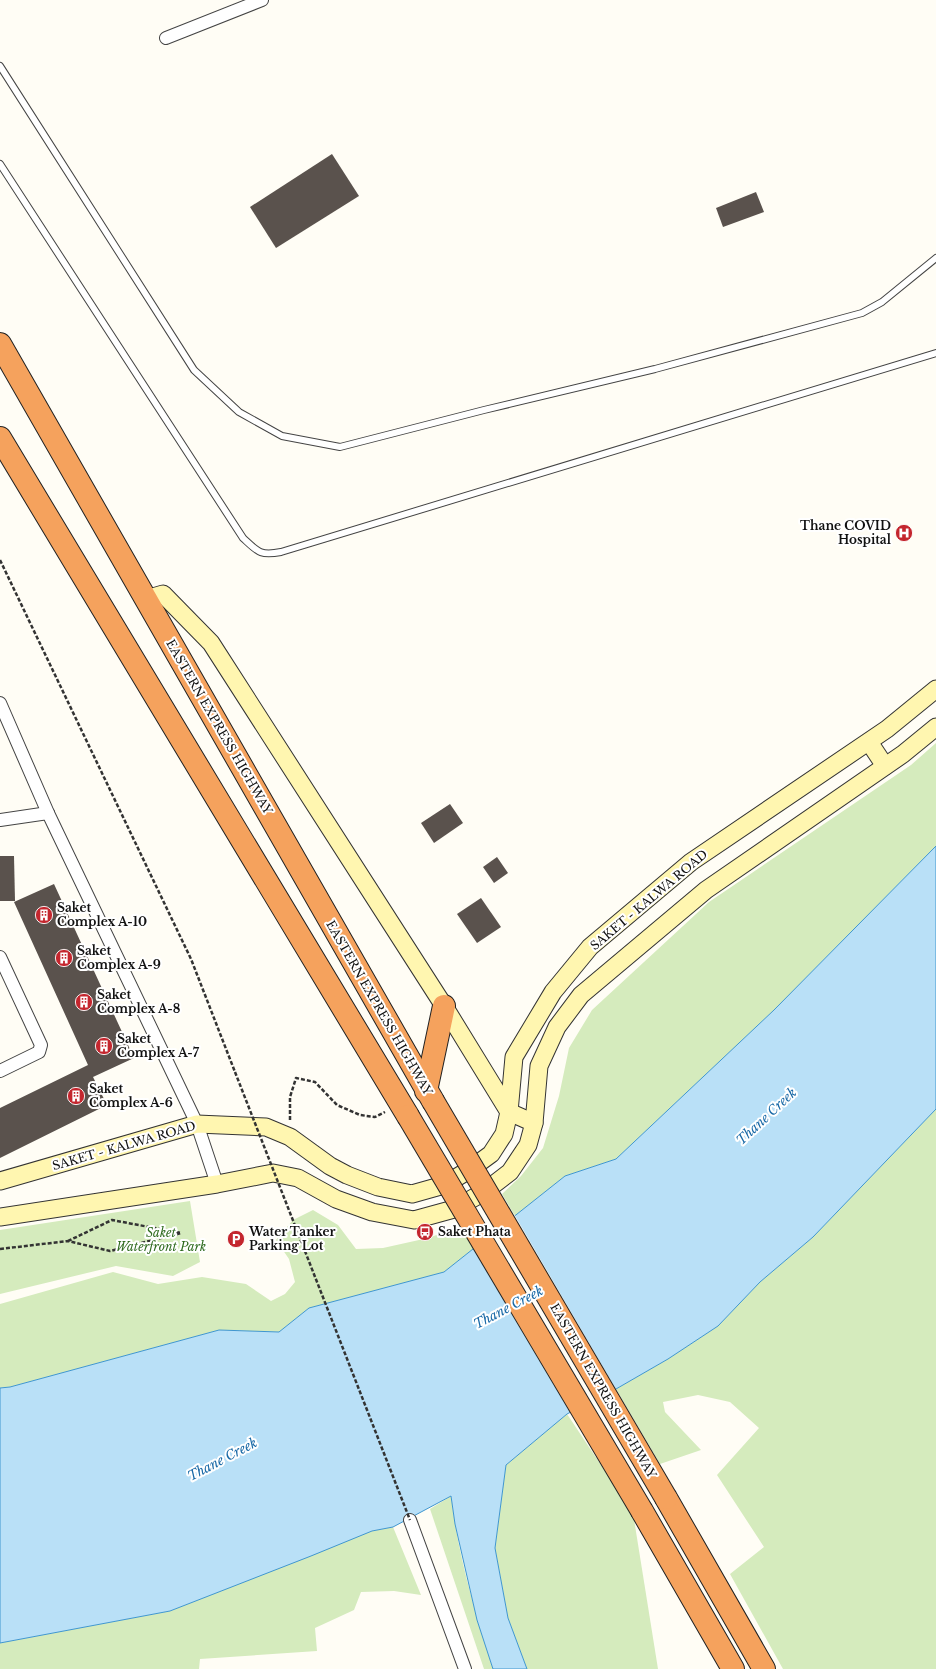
<svg xmlns="http://www.w3.org/2000/svg" width="936" height="1669" viewBox="0 0 936 1669" font-family="'Libre Baskerville',serif">
  <style>
    .green { fill: #d5ebbd }
    .water { fill: #b9e0f7; stroke: #3f96cf }
    .pier { fill: #fffdf5 }
    .building { fill: #5a524d }
    .lines { fill: none; stroke-linecap: round; stroke-linejoin: round }
    .lane-casing { stroke: #444; stroke-width: 8 }
    .street-casing { stroke: #444; stroke-width: 14 }
    .secondary-casing { stroke: #333; stroke-width: 19 }
    .highway-casing { stroke: #222; stroke-width: 24 }
    .path { stroke: #333; stroke-width: 2.5; stroke-dasharray: 4 2; stroke-linecap: butt }
    .lane { stroke: #fff; stroke-width: 6 }
    .street { stroke: #fff; stroke-width: 12 }
    .secondary { stroke: #fff6b0; stroke-width: 17 }
    .highway { stroke: #f5a25d; stroke-width: 22 }
    .highway-bridge-casing { stroke: #222; stroke-width: 24; stroke-linecap: butt }
    .path-bridge { stroke: #333; stroke-width: 2.5; stroke-dasharray: 4 2; stroke-linecap: butt }
    .highway-bridge { stroke: #f5a25d; stroke-width: 22 }
    .labels { text-anchor: middle; stroke-width: 4; stroke-linejoin: round; paint-order: stroke }
    .poi-label { font-size: 12px; font-weight: bold; fill: #111; stroke: #fff; text-anchor: start }
    .street-label { font-size: 12px; fill: #111; stroke: #fff }
    .park-label { font-size: 12px; font-style: italic; fill: #2f6b1f; stroke: #fff }
    .water-label { font-size: 13px; font-style: italic; fill: #1768a6; stroke: #fff }
  </style>
  <rect width="100%" height="100%" fill="#fffdf5"/>
  <!-- green -->
  <g class="green">
    <path d="M936,743V846L774,1010L616,1159L565,1176L515,1216L502,1194L521,1176L543,1148L559,1096L569,1048L592,1010L709,902L911,765Z"/>
    <path d="M936,1109V1669H783L730,1574L764,1547L717,1475L759,1428L730,1402L698,1395L663,1402L665,1412L701,1450L660,1464L616,1389L668,1359L718,1326L760,1282L813,1237Z"/>
    <path d="M190,1201L200,1262L173,1276L116,1266L0,1294V1230Z"/>
    <path d="M313,1210L338,1225L356,1249L383,1248L428,1238L465,1225L477,1246L444,1272L309,1308L279,1332L219,1330L10,1387L0,1388V1304L113,1272L158,1284L202,1277L246,1284L271,1301L285,1294L295,1282L289,1259L276,1240L293,1220Z"/>
    <path d="M567,1414L633,1513L658,1669H527L508,1618L495,1548L506,1465Z"/>
    <path d="M451,1496C458,1555 475,1613 493,1669H484L430,1509Z"/>
    <path d="M393,1527L421,1595L394,1591L361,1592L354,1610L315,1628L317,1651L200,1659L199,1669H0V1643L170,1611L372,1531Z"/>
  </g>
  <!-- water -->
  <path class="water" d="M936,846V1109L813,1237L760,1282L718,1326L668,1359L616,1389L567,1414L506,1465L495,1548L508,1618L527,1669H493L477,1620L455,1524L451,1496L393,1527L372,1531L311,1556L170,1611L0,1643V1388L10,1387L219,1330L279,1332L309,1308L444,1272L565,1176L616,1159L774,1010Z"/>
  <!-- pier -->
  <path class="pier" d="M514,1214L617,1391L574,1412L476,1244Z"/>
  <!-- building -->
  <g class="building">
    <path d="M332,154L359,196L276,248L250,207Z"/>
    <path d="M756,192L764,212L723,227L716,208Z"/>
    <path d="M450,804L463,823L434,843L421,823Z"/>
    <path d="M0,856H14L15,901H0Z"/>
    <path d="M497,857L508,873L494,883L483,867Z"/>
    <path d="M54,884L134,1058L93,1077L107,1105L0,1158V1108L88,1065L14,902Z"/>
    <path d="M481,898L501,927L477,943L457,914Z"/>
  </g>
  <g class="lines">
    <defs>
      <g id="lane">
        <path d="M0,66L194,370L239,412L282,436L340,447L484,410L655,369L862,313L882,302L936,258"/>
        <path d="M0,164L243,538C258,552 260,556 281,552L936,353"/>
      </g>
      <g id="street">
        <path d="M166,38L262,0"/>
        <path d="M0,703L48,813L197,1124L217,1184"/>
        <path d="M0,820L48,813"/>
        <path d="M0,957L41,1045L39,1052L0,1071"/>
        <path d="M410,1520L465,1669"/>
      </g>
      <g id="secondary">
        <path d="M146,599L163,594L211,643L444,1006L509,1112L534,1123"/>
        <path d="M869,742L885,766"/>
        <path d="M0,1181L197,1124L266,1127L290,1137L330,1166L347,1175L378,1187L412,1194L444,1185L469,1170L491,1154L504,1134L509,1112L514,1057L553,992L590,947L691,862L887,729L936,689"/>
        <path d="M0,1217L217,1184L273,1173L298,1178L336,1199L372,1212L414,1220L454,1209L484,1192L510,1172L528,1145L534,1123L539,1066L557,1027L581,995L706,890L903,754L936,727"/>
      </g>
      <g id="highway">
        <path d="M0,344L433,1101"/>
        <path d="M0,438L408,1116"/>
        <path d="M426,1091L444,1006"/>
        <path d="M666,1498L764,1669"/>
        <path d="M642,1511L733,1669"/>
      </g>
    </defs>
    <!-- lane casing -->
    <use href="#lane" class="lane-casing"/>
    <!-- street casing -->
    <use href="#street" class="street-casing"/>
    <!-- secondary casing -->
    <use href="#secondary" class="secondary-casing"/>
    <!-- highway casing -->
    <use href="#highway" class="highway-casing"/>
    <!-- path -->
    <g class="path">
      <path d="M0,560L191,959L235,1072"/>
      <path d="M290,1120V1097L296,1078L315,1082L337,1105L360,1115L375,1117L385,1112"/>
      <path d="M0,1249L68,1241L110,1251L181,1233L112,1220L68,1241"/>
    </g>
    <!-- lane -->
    <use href="#lane" class="lane"/>
    <!-- street -->
    <use href="#street" class="street"/>
    <!-- secondary -->
    <use href="#secondary" class="secondary"/>
    <!-- highway -->
    <use href="#highway" class="highway"/>
    <defs>
      <g id="highway-bridge">
        <path d="M433,1101L666,1498"/>
        <path d="M408,1116L642,1511"/>
      </g>
    </defs>
    <!-- highway-bridge casing -->
    <use href="#highway-bridge" class="highway-bridge-casing"/>
    <!-- path-bridge -->
    <path class="path-bridge" d="M235,1072L410,1520"/>
    <!-- highway-bridge -->
    <use href="#highway-bridge" class="highway-bridge"/>
  </g>
  <!-- icons -->
  <defs>
    <symbol id="hospital-disc" viewBox="-11 -11 22 22"><circle r="9.5" fill="#c4262e" stroke="#fff"/><path d="M-5-5h3v3.5h4V-5h3V5h-3V1.5h-4V5h-3Z" fill="#fff"/></symbol>
    <symbol id="building-disc" viewBox="-11 -11 22 22"><circle r="9.5" fill="#c4262e" stroke="#fff"/><path d="M-4-6H4V6H1V3H-1V6H-4ZM-2.5-4.3h1.7v1.8h-1.7ZM.8-4.3h1.7v1.8H.8ZM-2.5-1h1.7V.8h-1.7ZM.8-1h1.7V.8H.8Z" fill="#fff"/></symbol>
    <symbol id="bus-disc" viewBox="-11 -11 22 22"><circle r="9.5" fill="#c4262e" stroke="#fff"/><path d="M-5-6H5V4H4V6H2V4H-2V6H-4V4H-5ZM-3.5-4V0h7V-4ZM-3.5 1.2v1.5H-2V1.2ZM2 1.2v1.5H3.5V1.2Z" fill="#fff"/></symbol>
    <symbol id="parking-disc" viewBox="-11 -11 22 22"><circle r="9.5" fill="#c4262e" stroke="#fff"/><path d="M-3.5-5.5H1a3.5 3.5 0 0 1 0 7H-1V5.5H-3.5ZM-1-3.4V-.6H.8a1.4 1.4 0 0 0 0-2.8Z" fill="#fff"/></symbol>
  </defs>
  <g fill-rule="evenodd">
    <use href="#hospital-disc" x="894" y="523" width="20" height="20"/>
    <use href="#building-disc" x="34" y="905" width="20" height="20"/>
    <use href="#building-disc" x="54" y="948" width="20" height="20"/>
    <use href="#building-disc" x="74" y="992" width="20" height="20"/>
    <use href="#building-disc" x="94" y="1036" width="20" height="20"/>
    <use href="#building-disc" x="66" y="1086" width="20" height="20"/>
    <use href="#bus-disc" x="415" y="1222" width="20" height="20"/>
    <use href="#parking-disc" x="226" y="1229" width="20" height="20"/>
  </g>
  <g class="labels">
    <!-- poi labels -->
    <g class="poi-label">
      <text x="891" y="530" text-anchor="end">Thane COVID<tspan x="891" dy="14">Hospital</tspan></text>
      <text x="57" y="912">Saket<tspan x="57" dy="14">Complex A-10</tspan></text>
      <text x="77" y="955">Saket<tspan x="77" dy="14">Complex A-9</tspan></text>
      <text x="97" y="999">Saket<tspan x="97" dy="14">Complex A-8</tspan></text>
      <text x="117" y="1043">Saket<tspan x="117" dy="14">Complex A-7</tspan></text>
      <text x="89" y="1093">Saket<tspan x="89" dy="14">Complex A-6</tspan></text>
      <text x="249" y="1236">Water Tanker<tspan x="249" dy="14">Parking Lot</tspan></text>
      <text x="438" y="1236">Saket Phata</text>
    </g>
    <!-- street labels -->
    <g class="street-label">
      <text transform="translate(219 727) rotate(60)" y="4">EASTERN EXPRESS HIGHWAY</text>
      <text transform="translate(649 900) rotate(-40)" y="4">SAKET - KALWA ROAD</text>
      <text transform="translate(379 1008) rotate(60)" y="4">EASTERN EXPRESS HIGHWAY</text>
      <text transform="translate(124 1146) rotate(-16)" y="4">SAKET - KALWA ROAD</text>
      <text transform="translate(603 1391) rotate(60)" y="4">EASTERN EXPRESS HIGHWAY</text>
    </g>
    <!-- park labels -->
    <g class="park-label">
      <text x="161" y="1237">Saket<tspan x="161" dy="14">Waterfront Park</tspan></text>
    </g>
    <!-- water labels -->
    <g class="water-label">
      <text transform="translate(766 1116) rotate(-43)" y="5">Thane Creek</text>
      <text transform="translate(508 1307) rotate(-28)" y="5">Thane Creek</text>
      <text transform="translate(222 1459) rotate(-28)" y="5">Thane Creek</text>
    </g>
  </g>
</svg>
